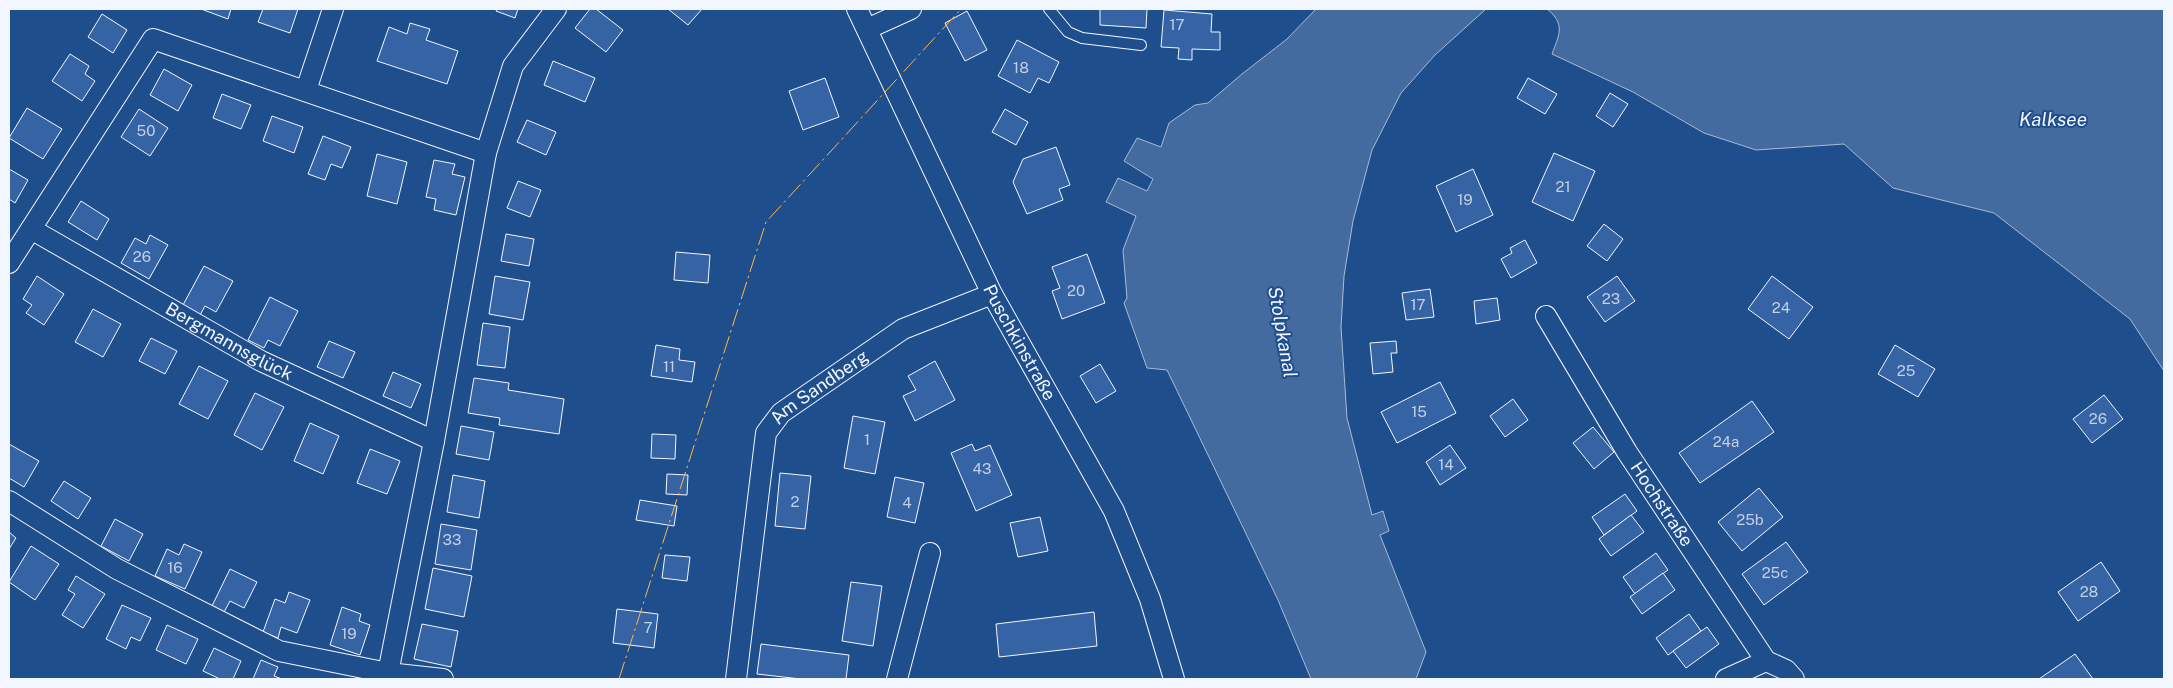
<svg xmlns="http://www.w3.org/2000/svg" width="2173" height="688" viewBox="0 0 2173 688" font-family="'Public Sans',sans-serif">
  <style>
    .water { fill: #446ba0; stroke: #a8bbd7 }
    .building { fill: #3563a3; stroke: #f2f6ff }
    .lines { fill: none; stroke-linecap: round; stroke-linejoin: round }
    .lane-casing { stroke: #f2f6ff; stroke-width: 12 }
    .street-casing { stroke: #f2f6ff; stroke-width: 22 }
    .lane { stroke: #1f4e8c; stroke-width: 10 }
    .street { stroke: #1f4e8c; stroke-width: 20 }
    .power { stroke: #ffb74d; stroke-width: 1; stroke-dasharray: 18 4 2.5 4; stroke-linecap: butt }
    .labels { text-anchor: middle; stroke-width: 4; stroke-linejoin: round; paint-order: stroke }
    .number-label { font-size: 15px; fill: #c3d1e8 }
    .street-label { font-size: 18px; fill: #f2f6ff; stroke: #1f4e8c }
    .water-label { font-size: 19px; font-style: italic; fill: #f2f6ff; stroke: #1f4e8c }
  </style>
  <rect width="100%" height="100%" fill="#1f4e8c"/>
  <!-- water -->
  <g class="water">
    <path d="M1316,9H1486L1435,55L1401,93L1372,150L1353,221L1344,276L1341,327L1347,418L1372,515L1383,511L1389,531L1380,535L1426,652L1416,679H1311L1278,600L1167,370L1147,368L1124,303L1127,298L1123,250L1136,216L1106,202L1118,178L1147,191L1153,179L1124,161L1137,138L1161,147L1169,123L1195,105L1208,103L1242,74L1287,39Z"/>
    <path d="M1547,9H2164V371L2130,319L1994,213L1893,188L1844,144L1756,150L1704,133L1633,92L1552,54C1559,35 1566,24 1547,9Z"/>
  </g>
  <!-- building -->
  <g class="building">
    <path d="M201,9H231L228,19Z"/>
    <path d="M263,9H298L290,33L258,22Z"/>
    <path d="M497,9H518L515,18L496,11Z"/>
    <path d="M590,9H596L623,30L606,52L575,28Z"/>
    <path d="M668,9H702L688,25Z"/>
    <path d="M1100,9H1147L1146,28L1100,25Z"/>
    <path d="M1164,10L1212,14L1211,32H1220V50L1192,49V60L1178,59L1179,48L1161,47Z"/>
    <path d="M967,11L987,50L965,61L945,23Z"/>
    <path d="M102,14L127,30L113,53L88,37Z"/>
    <path d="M410,23L430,29L426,40L458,51L447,84L377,61L389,27L407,34Z"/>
    <path d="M1017,40L1059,62L1049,83L1038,78L1030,93L998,76Z"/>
    <path d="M70,54L89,66L85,74L95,81L82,101L52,81Z"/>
    <path d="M553,61L595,78L585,102L544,85Z"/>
    <path d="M164,69L192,85L178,111L150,95Z"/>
    <path d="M825,78L839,117L803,130L789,91Z"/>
    <path d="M1528,78L1557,94L1545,114L1517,98Z"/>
    <path d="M1610,93L1628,104L1613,127L1596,116Z"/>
    <path d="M222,94L251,105L241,129L213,118Z"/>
    <path d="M27,108L62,129L43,159L9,138Z"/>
    <path d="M139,109L168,128L150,156L121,137Z"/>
    <path d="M1005,109L1028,122L1016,145L992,132Z"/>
    <path d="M272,116L303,127L294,153L263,141Z"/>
    <path d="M527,120L556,132L546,155L517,142Z"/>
    <path d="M323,136L351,147L342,168L331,164L325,180L308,174Z"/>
    <path d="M1056,147L1070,185L1059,189L1063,200L1027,214L1013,182L1023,159Z"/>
    <path d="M1554,153L1595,171L1573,221L1532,202Z"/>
    <path d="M377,154L407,162L397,204L367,196Z"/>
    <path d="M434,160L455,164L452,174L465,177L456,215L434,210L436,199L426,197Z"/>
    <path d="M9,169L28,180L15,203L9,199Z"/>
    <path d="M1473,169L1493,215L1456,232L1436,186Z"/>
    <path d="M518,181L541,190L530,217L507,208Z"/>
    <path d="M81,201L109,219L97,240L68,222Z"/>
    <path d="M1604,224L1623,239L1607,261L1587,246Z"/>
    <path d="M506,234L534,239L529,266L501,261Z"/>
    <path d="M150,235L168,245L149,279L121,263L135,238L146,244Z"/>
    <path d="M1525,240L1537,263L1511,278L1501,259L1512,253L1510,248Z"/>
    <path d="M676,252L710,255L708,283L674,280Z"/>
    <path d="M1087,254L1105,303L1062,319L1052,291L1060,288L1052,267Z"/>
    <path d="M204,266L233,281L216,312L205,306L200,315L183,305Z"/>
    <path d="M37,276L64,294L44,325L26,313L32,305L23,299Z"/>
    <path d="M495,276L530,282L523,320L489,314Z"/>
    <path d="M1617,276L1635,301L1605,322L1587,297Z"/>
    <path d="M1772,276L1813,307L1789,339L1748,309Z"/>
    <path d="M1430,289L1434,317L1406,320L1402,293Z"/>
    <path d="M270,297L298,311L280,346L268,340L264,348L248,340Z"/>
    <path d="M1497,298L1500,320L1476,324L1474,301Z"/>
    <path d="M93,309L121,324L103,357L75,342Z"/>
    <path d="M483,323L510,327L505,368L477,365Z"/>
    <path d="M151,338L177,351L165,374L139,361Z"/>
    <path d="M329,341L355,352L343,378L317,367Z"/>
    <path d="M1396,341L1397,353H1391L1393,372L1373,374L1370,343Z"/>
    <path d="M656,345L680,349L679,360L695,362L692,382L651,376Z"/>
    <path d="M1895,345L1935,369L1918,397L1878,374Z"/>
    <path d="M935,361L955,400L915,421L903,396L916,390L908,376Z"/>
    <path d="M1100,364L1116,391L1096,403L1080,376Z"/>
    <path d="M199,366L228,381L208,419L179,404Z"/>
    <path d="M393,372L421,384L411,408L383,396Z"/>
    <path d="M474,378L509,383L508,390L564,399L559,434L499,425L500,418L468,413Z"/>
    <path d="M1440,382L1456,413L1397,443L1381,412Z"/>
    <path d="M255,393L284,407L262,450L234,435Z"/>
    <path d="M2104,395L2123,419L2092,443L2073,419Z"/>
    <path d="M1513,399L1528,420L1505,437L1490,416Z"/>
    <path d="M1752,401L1774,432L1700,483L1679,453Z"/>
    <path d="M853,416L885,422L875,474L844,468Z"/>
    <path d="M310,423L339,436L323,474L294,461Z"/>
    <path d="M461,426L494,432L489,460L456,454Z"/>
    <path d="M1593,427L1614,452L1594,469L1573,443Z"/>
    <path d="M652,434L676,435L675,459L651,458Z"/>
    <path d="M9,444L39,461L24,487L9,478Z"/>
    <path d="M972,444L975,451L990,445L1012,495L976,511L951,453Z"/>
    <path d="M1450,445L1466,468L1440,485L1426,462Z"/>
    <path d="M370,449L400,461L387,494L357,483Z"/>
    <path d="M780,473L811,476L805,529L775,526Z"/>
    <path d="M667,474L688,475L687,495L666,494Z"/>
    <path d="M453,475L485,481L479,518L447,512Z"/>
    <path d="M895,477L924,483L915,523L887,517Z"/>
    <path d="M64,481L91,498L78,519L51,501Z"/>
    <path d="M1759,488L1783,517L1742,551L1718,522Z"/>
    <path d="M1625,494L1637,511L1604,535L1592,517Z"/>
    <path d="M640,500L677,506L674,526L636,520Z"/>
    <path d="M1631,515L1644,532L1611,556L1599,539Z"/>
    <path d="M1040,517L1048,551L1018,557L1010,523Z"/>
    <path d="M115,519L143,534L129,561L101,546Z"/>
    <path d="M441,524L477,530L471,570L435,564Z"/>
    <path d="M9,532L16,538L9,549Z"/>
    <path d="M1786,542L1808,572L1764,605L1742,574Z"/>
    <path d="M184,544L202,552L185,589L155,576L167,549L179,555Z"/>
    <path d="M31,546L59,564L35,600L9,582Z"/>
    <path d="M1656,553L1668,570L1635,594L1623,577Z"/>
    <path d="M665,555L690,557L687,581L662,578Z"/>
    <path d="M2101,562L2120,591L2078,621L2058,592Z"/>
    <path d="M433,568L472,576L464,617L425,609Z"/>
    <path d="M230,569L257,582L244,608L230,601L223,614L211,608Z"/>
    <path d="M1663,573L1675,590L1642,614L1630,597Z"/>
    <path d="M76,576L105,594L83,628L62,615L75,594L68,590Z"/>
    <path d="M851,582L882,586L873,646L842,641Z"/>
    <path d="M289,592L310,600L297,633L281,627L278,638L263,632L275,599L285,603Z"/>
    <path d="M122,605L151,618L140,641L131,637L126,649L106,639Z"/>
    <path d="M342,607L361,614L359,621L370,625L360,655L330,645Z"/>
    <path d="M617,609L658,614L654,648L613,643Z"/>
    <path d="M1094,612L1097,646L999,657L996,624Z"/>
    <path d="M1689,614L1701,631L1668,655L1656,638Z"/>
    <path d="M422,624L458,631L451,667L414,659Z"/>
    <path d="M167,625L198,639L186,664L156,650Z"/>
    <path d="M1707,627L1719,644L1686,668L1673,651Z"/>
    <path d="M761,644L849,655L846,679H801L757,674Z"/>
    <path d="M214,648L241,661L233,679H220L203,671Z"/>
    <path d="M2075,654L2093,679H2039Z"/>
    <path d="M261,660L278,667L274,676L282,679H253Z"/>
  </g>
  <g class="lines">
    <defs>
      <path id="lane" d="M1049,9L1068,32L1082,38L1141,45"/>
      <g id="street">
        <path id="s1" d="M857,9L992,294L1114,511L1150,599L1174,679"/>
        <path d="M867,29L911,9"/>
        <path d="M306,90L333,9"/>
        <path id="s2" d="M31,229L261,361L434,441"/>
        <path d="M9,263L153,39L486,153"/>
        <path id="s3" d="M1546,316L1627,452L1766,661L1786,670L1794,679"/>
        <path d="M9,501L117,569L279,651L388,673L443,679"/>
        <path d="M388,673L434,441L486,153L513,66L556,9"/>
        <path id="s4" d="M736,679L766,433L781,413L903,329L992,294"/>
        <path d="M897,679L930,553"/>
        <path d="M1726,679L1766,661"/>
      </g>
    </defs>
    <!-- lane casing -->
    <use href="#lane" class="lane-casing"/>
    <!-- street casing -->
    <use href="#street" class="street-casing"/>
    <!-- lane -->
    <use href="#lane" class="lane"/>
    <!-- street -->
    <use href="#street" class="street"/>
    <!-- power -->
    <path class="power" d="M619,679L766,222L961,9"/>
  </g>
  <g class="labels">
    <!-- number labels -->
    <g class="number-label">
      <text x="1177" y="30">17</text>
      <text x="1021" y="73">18</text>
      <text x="146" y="136">50</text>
      <text x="1563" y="192">21</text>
      <text x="1465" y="205">19</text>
      <text x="142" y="262">26</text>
      <text x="1076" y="296">20</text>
      <text x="1611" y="304">23</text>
      <text x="1418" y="310">17</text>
      <text x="1781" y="313">24</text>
      <text x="669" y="372">11</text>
      <text x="1906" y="376">25</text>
      <text x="1419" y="417">15</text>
      <text x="2098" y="424">26</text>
      <text x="867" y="445">1</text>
      <text x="1726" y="447">24a</text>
      <text x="1446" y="470">14</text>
      <text x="982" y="474">43</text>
      <text x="795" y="507">2</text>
      <text x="907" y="508">4</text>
      <text x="1750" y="525">25b</text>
      <text x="452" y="545">33</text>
      <text x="175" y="573">16</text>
      <text x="1775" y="578">25c</text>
      <text x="2089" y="597">28</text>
      <text x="648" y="633">7</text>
      <text x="349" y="639">19</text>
    </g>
    <!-- street labels -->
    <g class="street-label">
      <text dy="6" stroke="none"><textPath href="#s2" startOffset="228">Bergmannsglück</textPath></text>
      <text dy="6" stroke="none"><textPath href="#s1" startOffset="371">Puschkinstraße</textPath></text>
      <text dy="6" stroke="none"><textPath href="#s4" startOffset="319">Am Sandberg</textPath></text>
      <text dy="6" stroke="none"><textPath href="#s3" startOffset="221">Hochstraße</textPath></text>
    </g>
    <!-- water labels -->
    <g class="water-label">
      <text x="2053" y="126">Kalksee</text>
      <text transform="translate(1283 332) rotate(80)" y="7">Stolpkanal</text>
    </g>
  </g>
  <!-- border -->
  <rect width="2173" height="688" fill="none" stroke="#f2f6ff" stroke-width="20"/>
</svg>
